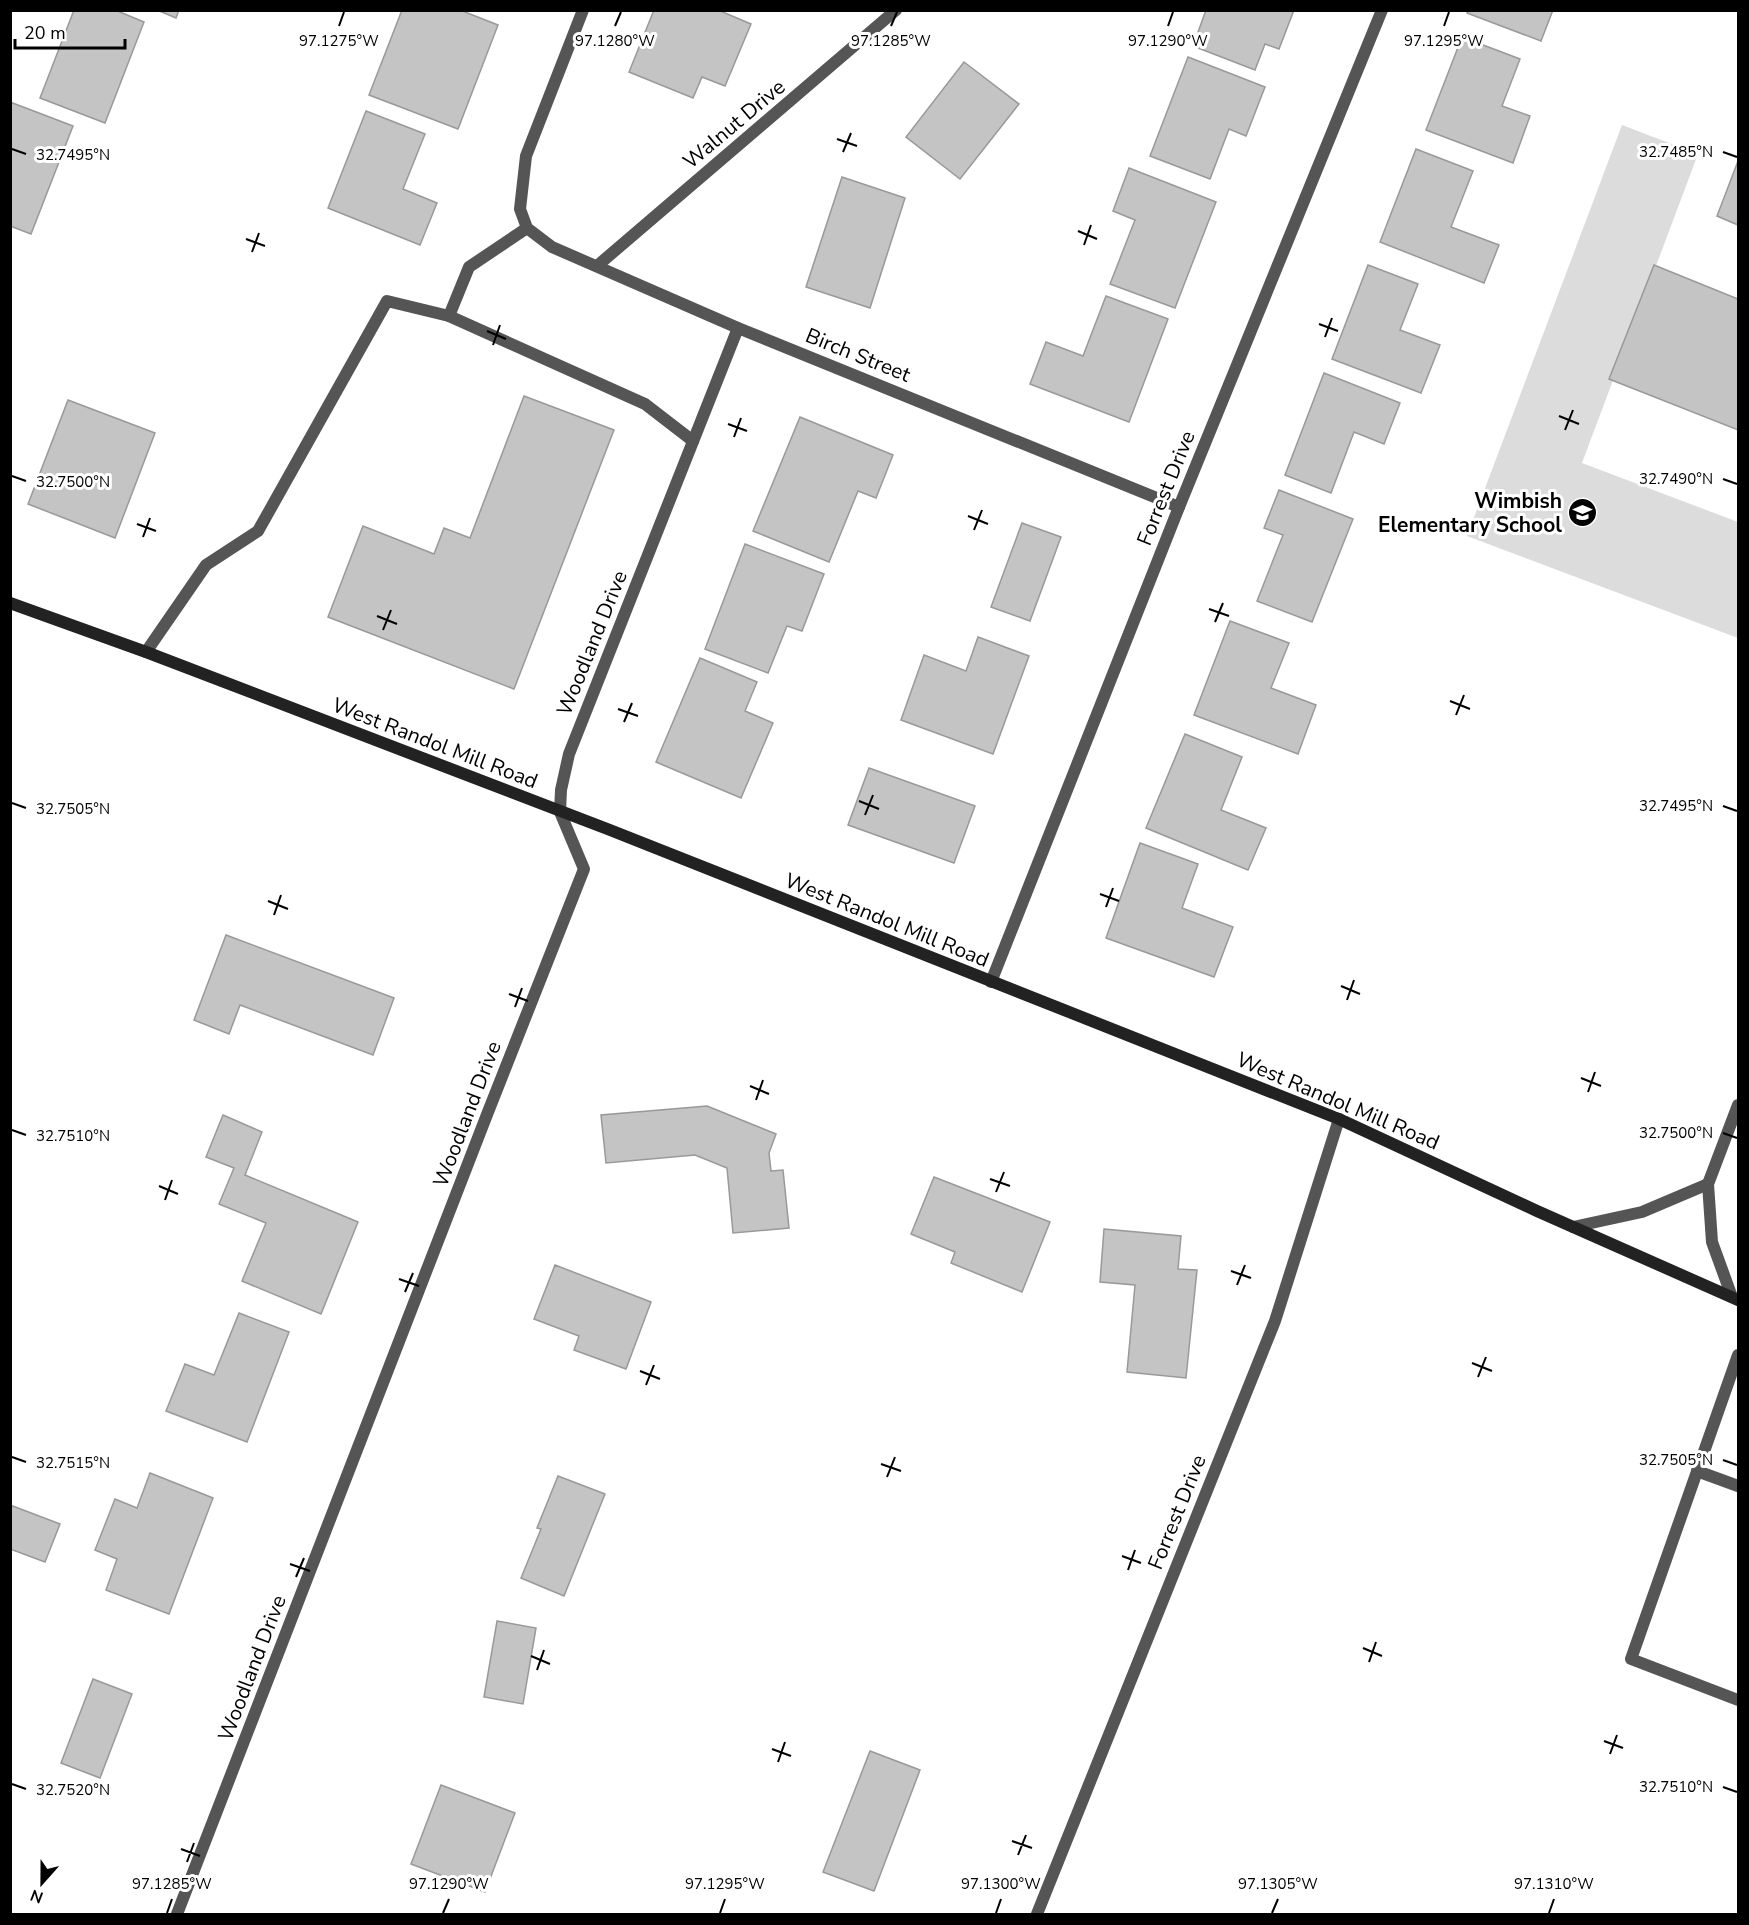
<svg xmlns="http://www.w3.org/2000/svg" width="1749" height="1925" viewBox="0 0 1749 1925" font-family="'Nunito Sans',sans-serif">
  <style>
    .green { fill: #dcdcdc }
    .building { fill: #c4c4c4; stroke: #999; stroke-width: 1.5 }
    .lines { fill: none; stroke-linecap: round; stroke-linejoin: round }
    .lane { stroke: #555; stroke-width: 12 }
    .street { stroke: #555; stroke-width: 12 }
    .secondary { stroke: #222; stroke-width: 12 }
    .ticks { fill: none; stroke: #000; stroke-width: 2 }
    .labels { text-anchor: middle; stroke-width: 6; stroke-linejoin: round; paint-order: stroke }
    .street-label { font-size: 21px; fill: #000; stroke: #fff }
    .poi-label { font-size: 21px; font-weight: bold; fill: #000; stroke: #fff; text-anchor: end }
    .ticks-label { font-size: 15px; text-anchor: middle; fill: #000; stroke: #fff; stroke-width: 6; stroke-linejoin: round; paint-order: stroke }
  </style>
  <rect width="100%" height="100%" fill="#fff"/>
  <!-- green -->
  <path class="green" d="M1622,125L1698,154L1582,463L1738,522V638L1467,536Z"/>
  <!-- building -->
  <g class="building">
    <path d="M74,10H115L144,22L105,123L40,98Z"/>
    <path d="M157,10H179L176,18Z"/>
    <path d="M402,10H460L498,25L458,129L369,95Z"/>
    <path d="M654,10H718L751,24L725,86L702,77L693,98L629,72Z"/>
    <path d="M1206,10H1294L1279,49L1265,44L1255,70L1193,46Z"/>
    <path d="M1468,10H1553L1541,41L1467,13Z"/>
    <path d="M1462,37L1520,59L1502,106L1530,116L1513,163L1426,130Z"/>
    <path d="M1188,57L1265,87L1246,136L1229,129L1210,179L1150,156Z"/>
    <path d="M964,62L1019,104L960,179L906,137Z"/>
    <path d="M10,102L73,126L31,234L10,226Z"/>
    <path d="M366,111L425,134L403,189L437,203L420,245L328,208Z"/>
    <path d="M1416,149L1473,171L1451,227L1499,245L1484,283L1380,242Z"/>
    <path d="M1738,161V225L1717,216Z"/>
    <path d="M1129,168L1216,202L1175,308L1110,284L1135,220L1113,211Z"/>
    <path d="M842,177L905,198L870,308L806,287Z"/>
    <path d="M1368,265L1418,284L1400,330L1440,345L1421,393L1332,359Z"/>
    <path d="M1654,265L1738,299V430L1609,379Z"/>
    <path d="M1106,296L1168,319L1129,422L1030,384L1046,342L1083,356Z"/>
    <path d="M1324,373L1400,403L1384,444L1354,432L1331,493L1285,475Z"/>
    <path d="M524,396L614,430L514,689L328,617L363,526L434,554L444,528L470,538Z"/>
    <path d="M68,400L155,433L115,538L28,504Z"/>
    <path d="M800,417L893,455L876,498L858,491L829,562L753,531Z"/>
    <path d="M1279,490L1353,519L1312,622L1257,601L1283,535L1264,528Z"/>
    <path d="M1022,523L1061,537L1030,621L991,607Z"/>
    <path d="M745,544L824,574L802,631L787,626L768,673L705,649Z"/>
    <path d="M1230,621L1289,643L1271,688L1316,705L1298,754L1194,715Z"/>
    <path d="M978,637L1029,656L993,754L901,720L924,655L966,671Z"/>
    <path d="M700,658L757,682L745,711L773,723L741,798L656,762Z"/>
    <path d="M1185,734L1242,757L1221,810L1266,828L1248,870L1146,828Z"/>
    <path d="M869,768L975,806L954,863L848,825Z"/>
    <path d="M1140,843L1198,864L1182,908L1233,927L1214,977L1106,938Z"/>
    <path d="M226,935L394,998L373,1055L240,1005L229,1034L194,1020Z"/>
    <path d="M707,1106L776,1134L769,1153L771,1171L783,1170L789,1228L733,1233L727,1168L695,1155L606,1163L601,1115Z"/>
    <path d="M223,1115L262,1132L245,1175L358,1222L321,1314L242,1281L266,1223L219,1204L234,1168L206,1157Z"/>
    <path d="M934,1177L1050,1222L1022,1292L951,1263L955,1252L911,1234Z"/>
    <path d="M1104,1229L1181,1236L1178,1269L1197,1270L1186,1378L1127,1372L1135,1285L1100,1282Z"/>
    <path d="M555,1265L651,1302L626,1369L574,1350L579,1336L534,1319Z"/>
    <path d="M239,1313L289,1332L247,1442L166,1411L185,1364L214,1375Z"/>
    <path d="M150,1473L213,1498L169,1614L106,1590L117,1559L95,1550L115,1499L137,1508Z"/>
    <path d="M558,1476L605,1494L564,1596L521,1578L541,1529L537,1528Z"/>
    <path d="M10,1505L60,1524L45,1562L10,1549Z"/>
    <path d="M497,1621L536,1628L523,1704L484,1697Z"/>
    <path d="M93,1679L132,1694L100,1778L61,1763Z"/>
    <path d="M870,1751L920,1770L874,1891L823,1872Z"/>
    <path d="M441,1785L515,1813L485,1892L411,1864Z"/>
  </g>
  <g class="lines">
    <!-- lane -->
    <g class="lane">
      <path d="M449,316L645,404L693,441"/>
      <path d="M146,652L206,565L258,531L387,301L449,316L469,267L527,228"/>
      <path d="M1573,1227L1642,1212L1708,1184"/>
      <path d="M1732,1297L1712,1242L1708,1184L1738,1105"/>
      <path d="M1738,1355L1631,1659L1738,1700"/>
      <path d="M1697,1471L1738,1486"/>
    </g>
    <!-- street -->
    <g class="street">
      <path d="M583,10L526,156L520,209L527,228L552,247L738,328L1179,507"/>
      <path d="M597,266L896,10"/>
      <path d="M991,982L1179,507L1382,10"/>
      <path d="M177,1914L488,1112L584,869L560,812L561,790L569,754L738,328"/>
      <path d="M1037,1914L1275,1321L1339,1119"/>
    </g>
    <!-- secondary -->
    <path class="secondary" d="M10,603L146,652L610,830L1339,1119L1537,1211L1738,1300"/>
  </g>
  <!-- ticks -->
  <path class="ticks" d="M339,26L344,12M615,26L621,12M891,26L897,12M1168,26L1173,12M1444,26L1449,12M837,139L857,146M12,149L26,154M843,152L851,133M1723,152L1737,157M1078,231L1097,239M246,239L265,246M1084,245L1091,225M252,252L259,233M1319,324L1338,331M487,331L506,339M1325,337L1332,318M493,345L500,325M1559,416L1579,424M728,424L747,431M1565,430L1573,410M734,437L741,418M12,476L26,481M1723,479L1737,484M968,516L988,524M137,524L156,531M974,530L982,510M143,537L150,518M1209,609L1229,616M377,616L397,624M1215,622L1223,603M383,630L391,610M1450,701L1470,709M618,709L638,716M1456,715L1464,695M624,722L632,703M859,801L879,809M12,803L26,808M1723,806L1737,811M865,815L873,795M1100,894L1119,901M268,901L288,909M1106,907L1113,888M274,915L281,895M1341,986L1360,994M509,994L528,1001M1347,1000L1354,980M515,1007L522,988M1581,1078L1601,1086M750,1086L769,1094M1588,1092L1595,1072M756,1100L763,1080M12,1130L26,1135M1723,1133L1737,1138M990,1179L1010,1186M159,1186L178,1194M996,1192L1004,1172M165,1200L172,1180M1231,1271L1251,1278M399,1279L419,1286M1237,1285L1245,1265M405,1292L413,1273M1472,1363L1492,1371M640,1371L660,1379M1478,1377L1486,1357M646,1385L654,1365M12,1457L26,1462M1723,1460L1737,1465M881,1464L901,1471M887,1477L895,1457M1122,1556L1141,1563M290,1564L310,1571M1128,1570L1135,1550M296,1577L304,1558M1363,1648L1382,1656M531,1656L550,1664M1369,1662L1376,1642M537,1670L544,1650M1604,1741L1623,1748M772,1749L791,1756M1610,1754L1617,1735M778,1762L785,1742M12,1784L26,1789M1723,1787L1737,1792M1012,1841L1032,1848M181,1849L200,1856M1018,1855L1026,1835M187,1862L194,1843M167,1913L172,1899M443,1913L449,1899M720,1913L725,1899M996,1913L1001,1899M1272,1913L1278,1899M1549,1913L1554,1899"/>
  <!-- icons -->
  <defs>
    <symbol id="school-disc" viewBox="-11 -11 22 22"><circle r="9.5" fill="#000" stroke="#fff"/><path d="M0-5L7-2L0 1L-7-2ZM-4 1L0 2.5L4 1V4Q0 6-4 4Z" fill="#fff"/></symbol>
  </defs>
  <g fill-rule="evenodd">
    <use href="#school-disc" x="1566" y="496" width="33" height="33"/>
  </g>
  <g class="labels">
    <!-- street labels -->
    <g class="street-label">
      <text transform="translate(734 124) rotate(-40)" y="7">Walnut Drive</text>
      <text transform="translate(858 355) rotate(22)" y="7">Birch Street</text>
      <text transform="translate(1166 488) rotate(-68)" y="7">Forrest Drive</text>
      <text transform="translate(592 643) rotate(-68)" y="7">Woodland Drive</text>
      <text transform="translate(435 743) rotate(21)" y="7">West Randol Mill Road</text>
      <text transform="translate(887 920) rotate(22)" y="7">West Randol Mill Road</text>
      <text transform="translate(1338 1101) rotate(23)" y="7">West Randol Mill Road</text>
      <text transform="translate(467 1114) rotate(-69)" y="7">Woodland Drive</text>
      <text transform="translate(1177 1512) rotate(-68)" y="7">Forrest Drive</text>
      <text transform="translate(252 1668) rotate(-69)" y="7">Woodland Drive</text>
    </g>
    <!-- poi labels -->
    <g class="poi-label">
      <text x="1562" y="508">Wimbish<tspan x="1562" dy="24">Elementary School</tspan></text>
    </g>
  </g>
  <g class="ticks-label">
    <text x="339" y="46">97.1275°W</text>
    <text x="615" y="46">97.1280°W</text>
    <text x="891" y="46">97.1285°W</text>
    <text x="1168" y="46">97.1290°W</text>
    <text x="1444" y="46">97.1295°W</text>
    <text x="1676" y="157">32.7485°N</text>
    <text x="73" y="160">32.7495°N</text>
    <text x="1676" y="484">32.7490°N</text>
    <text x="73" y="487">32.7500°N</text>
    <text x="1676" y="811">32.7495°N</text>
    <text x="73" y="814">32.7505°N</text>
    <text x="1676" y="1138">32.7500°N</text>
    <text x="73" y="1141">32.7510°N</text>
    <text x="1676" y="1465">32.7505°N</text>
    <text x="73" y="1468">32.7515°N</text>
    <text x="1676" y="1792">32.7510°N</text>
    <text x="73" y="1795">32.7520°N</text>
    <text x="172" y="1889">97.1285°W</text>
    <text x="449" y="1889">97.1290°W</text>
    <text x="725" y="1889">97.1295°W</text>
    <text x="1001" y="1889">97.1300°W</text>
    <text x="1278" y="1889">97.1305°W</text>
    <text x="1554" y="1889">97.1310°W</text>
  </g>
  <!-- border -->
  <rect width="1749" height="1925" fill="none" stroke="#000000" stroke-width="24"/>
  <!-- north arrow -->
  <g transform="translate(42 1883) rotate(201)" stroke="#ffffff" stroke-width="4.5" paint-order="stroke">
  <path d="M0-4.5L10 22L0 15L-10 22Z" fill="#000000"/>
  <text y="-9" font-size="16" font-weight="bold" text-anchor="middle" fill="#000000">N</text>
  </g>
  <!-- scale -->
  <path d="M15 39v9h110v-9" fill="none" stroke="#000000" stroke-width="3"/>
  <text x="24" y="39" font-size="18" fill="#000000" stroke="#ffffff" stroke-width="4.5" paint-order="stroke">20 m</text>
</svg>
